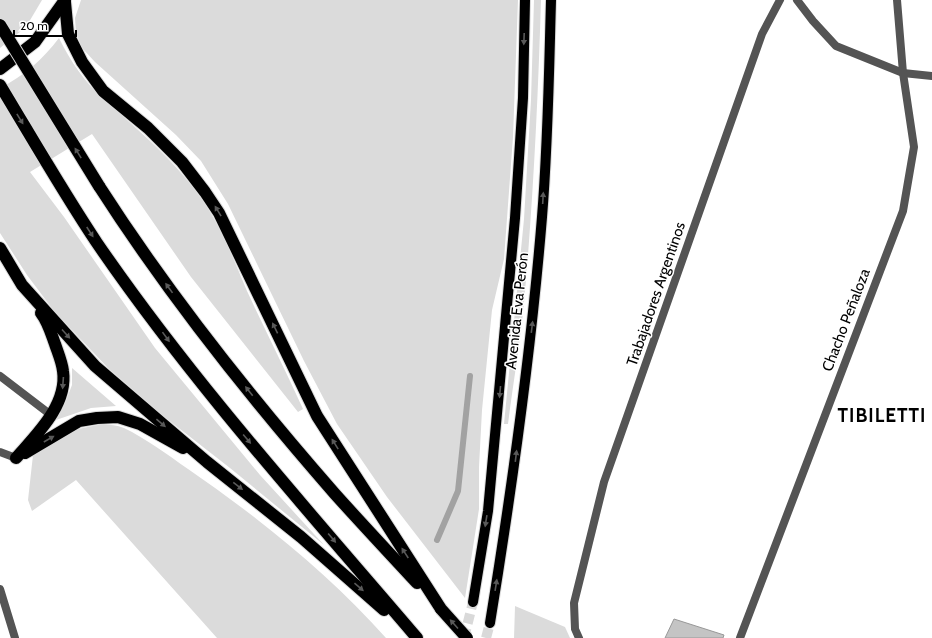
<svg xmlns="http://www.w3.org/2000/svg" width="932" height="638" viewBox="0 0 932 638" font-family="Cabin,sans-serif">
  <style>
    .green { fill: #dbdbdb }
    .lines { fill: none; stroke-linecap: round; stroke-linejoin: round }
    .stream { stroke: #a2a2a2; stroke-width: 6 }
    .building { fill: #c4c4c4; stroke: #989898 }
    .primary-tunnel { stroke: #d9d9d9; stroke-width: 10; stroke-dasharray: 10 5; stroke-linecap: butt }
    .primary-casing { stroke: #dbdbdb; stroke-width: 12 }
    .highway-casing { stroke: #dbdbdb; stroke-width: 14 }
    .lane { stroke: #545454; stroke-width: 8 }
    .street { stroke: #545454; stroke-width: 8 }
    .primary { stroke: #000; stroke-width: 10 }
    .highway { stroke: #000; stroke-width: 12 }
    .highway-bridge-casing { stroke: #dbdbdb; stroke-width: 14; stroke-linecap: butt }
    .highway-bridge { stroke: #000; stroke-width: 12 }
    .oneway { fill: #595959 }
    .labels { text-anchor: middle; stroke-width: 3; stroke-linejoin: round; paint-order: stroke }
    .street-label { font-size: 15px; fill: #000; stroke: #fff }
    .district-label { font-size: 19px; font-weight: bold; letter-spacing: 1px; fill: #000; stroke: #fff }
  </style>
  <rect width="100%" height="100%" fill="#fff"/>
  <!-- green -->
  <g class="green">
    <path d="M0,0H42L26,27L0,48Z"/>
    <path d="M81,0H518L513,137L504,259L492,310L482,410L479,467V509L465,598L387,497L337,424L304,361L228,204L201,161L176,135L95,62L82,48L76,33L75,18Z"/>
    <path d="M534,0H541C538,101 533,203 524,303C520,344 513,384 508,424H504L524,219L531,100Z"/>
    <path d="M59,38C70,61 85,82 103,99C111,106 119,112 126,119C154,144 182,170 203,201C222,229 234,260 247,291C265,330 285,369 303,409L298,412L191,277L92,134L30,172L64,217L155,348L260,475L324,545L230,468L162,415L108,368L54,311L27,275L0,233V88C24,76 43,59 59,38Z"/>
    <path d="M72,368L116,406L91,408L56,420L65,403L72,385Z"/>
    <path d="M103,424C110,425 117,425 124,428C145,438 168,455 188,469C258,517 329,574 386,638H217L76,480L32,511L28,500L33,455L78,429Z"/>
    <path d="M515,606L565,627L570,638H514Z"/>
  </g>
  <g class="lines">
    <!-- stream -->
    <path class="stream" d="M437,540L458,491L470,376"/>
  </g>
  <!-- building -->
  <path class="building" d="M674,619L724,635L723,638H665Z"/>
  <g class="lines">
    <!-- primary-tunnel -->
    <g class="primary-tunnel">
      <path d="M464,638L473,602"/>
      <path d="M486,638L490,623"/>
    </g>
    <defs>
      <g id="primary">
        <path d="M473,602L488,511L515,218L523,98L525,0"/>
        <path d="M490,623C512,488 531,353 542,217C548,145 549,72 551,0"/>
      </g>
      <g id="highway">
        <path d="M65,2L68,34L82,62L103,91L148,128L182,162L205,192L219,213L317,416L441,609"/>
        <path d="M0,69L35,42L65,0"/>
        <path d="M0,85C32,138 63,192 97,243C193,383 307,509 417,638"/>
        <path d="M99,186C169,295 250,397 335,494C362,524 390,554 417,583"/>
        <path d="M0,248L22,285L95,366L207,462L301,537L384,610"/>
        <path d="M25,453L79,421L97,418L118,417L140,424L183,448"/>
        <path d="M16,458C36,435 68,405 63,371C62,362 58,353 55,344C51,333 48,322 41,313"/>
      </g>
    </defs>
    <!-- primary casing -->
    <use href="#primary" class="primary-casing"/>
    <!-- highway casing -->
    <use href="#highway" class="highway-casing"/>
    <!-- lane -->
    <g class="lane">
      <path d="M0,452L16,458"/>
      <path d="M0,589L15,638"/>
    </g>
    <!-- street -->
    <g class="street">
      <path d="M797,0L813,21L836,46L903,73L932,76"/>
      <path d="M0,376L51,415"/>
      <path d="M579,638L575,629L574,603L604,482L762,34L780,0"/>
      <path d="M740,638L903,211L914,147L903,73L897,0"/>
    </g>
    <!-- primary -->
    <use href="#primary" class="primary"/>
    <!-- highway -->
    <use href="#highway" class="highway"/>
    <defs>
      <g id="highway-bridge">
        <path d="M0,25L99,186"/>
        <path d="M441,609L467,638"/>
      </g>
    </defs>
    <!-- highway-bridge casing -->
    <use href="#highway-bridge" class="highway-bridge-casing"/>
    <!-- highway-bridge -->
    <use href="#highway-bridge" class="highway-bridge"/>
  </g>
  <!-- one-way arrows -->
  <defs><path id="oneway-solid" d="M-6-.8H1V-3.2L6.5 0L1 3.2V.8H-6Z"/></defs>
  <g class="oneway">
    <use href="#oneway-solid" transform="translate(524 39) rotate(92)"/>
    <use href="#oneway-solid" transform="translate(20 119) rotate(58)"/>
    <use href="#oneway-solid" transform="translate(78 153) rotate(-122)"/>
    <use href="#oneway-solid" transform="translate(543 198) rotate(-87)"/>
    <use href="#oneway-solid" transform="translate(218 211) rotate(-121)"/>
    <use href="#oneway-solid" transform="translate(90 232) rotate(57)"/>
    <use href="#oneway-solid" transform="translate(169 288) rotate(-126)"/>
    <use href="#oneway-solid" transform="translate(532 327) rotate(-83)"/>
    <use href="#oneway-solid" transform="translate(275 328) rotate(-116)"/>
    <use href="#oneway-solid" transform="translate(66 334) rotate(48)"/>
    <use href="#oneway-solid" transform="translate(166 337) rotate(54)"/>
    <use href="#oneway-solid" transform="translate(63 383) rotate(94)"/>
    <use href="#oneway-solid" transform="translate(249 391) rotate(-128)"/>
    <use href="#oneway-solid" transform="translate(500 392) rotate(95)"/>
    <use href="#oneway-solid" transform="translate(161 423) rotate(40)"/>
    <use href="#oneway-solid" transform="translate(49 439) rotate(-30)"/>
    <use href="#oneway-solid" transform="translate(247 439) rotate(50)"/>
    <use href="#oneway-solid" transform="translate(335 444) rotate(-122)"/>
    <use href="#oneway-solid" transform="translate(516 456) rotate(-83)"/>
    <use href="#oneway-solid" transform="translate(238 486) rotate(38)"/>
    <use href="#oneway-solid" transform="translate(486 521) rotate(99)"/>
    <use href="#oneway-solid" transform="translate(332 538) rotate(50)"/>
    <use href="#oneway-solid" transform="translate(405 553) rotate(-123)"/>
    <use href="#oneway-solid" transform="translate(496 585) rotate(-81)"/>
    <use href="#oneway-solid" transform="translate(359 587) rotate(41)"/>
    <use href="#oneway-solid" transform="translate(454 624) rotate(-132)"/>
  </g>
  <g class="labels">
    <!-- street labels -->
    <g class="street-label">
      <text transform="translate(656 294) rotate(-71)" y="5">Trabajadores Argentinos</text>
      <text transform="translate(517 311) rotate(-84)" y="5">Avenida Eva Perón</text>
      <text transform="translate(846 320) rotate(-69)" y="5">Chacho Peñaloza</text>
    </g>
    <!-- district labels -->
    <g class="district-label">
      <text x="882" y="422">TIBILETTI</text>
    </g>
  </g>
  <!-- scale -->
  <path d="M14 30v6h62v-6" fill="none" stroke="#000000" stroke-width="2"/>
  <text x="20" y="30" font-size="12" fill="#000000" stroke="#ffffff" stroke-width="3" paint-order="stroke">20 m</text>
</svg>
